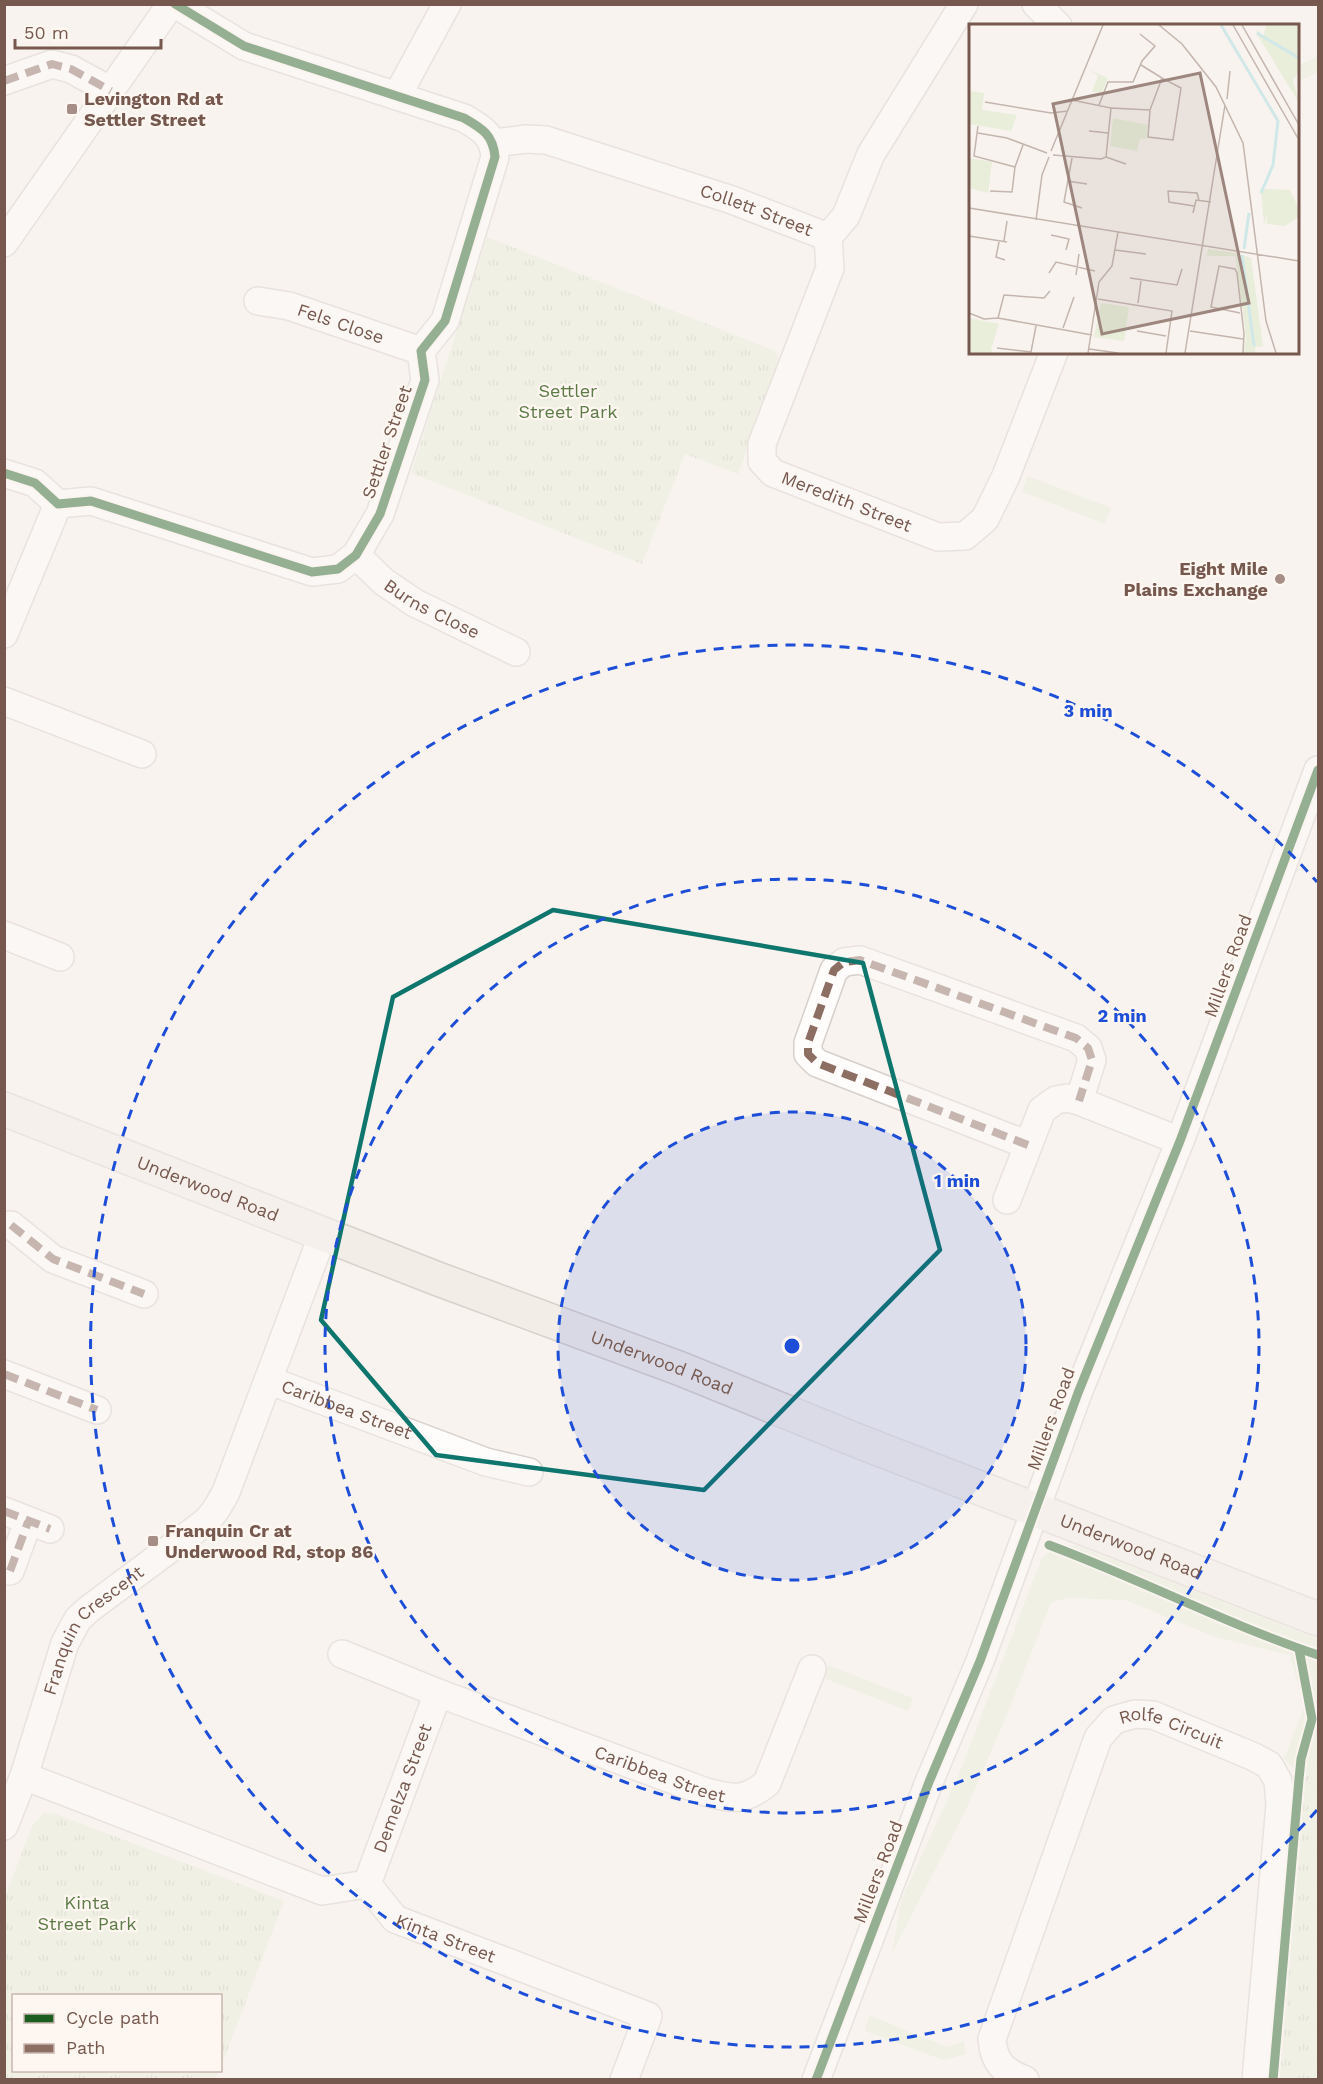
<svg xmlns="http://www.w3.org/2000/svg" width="1323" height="2084" viewBox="0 0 1323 2084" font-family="'Work Sans',sans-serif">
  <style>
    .grass { fill: #e8eeda }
    .park { fill: url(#park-tufts) }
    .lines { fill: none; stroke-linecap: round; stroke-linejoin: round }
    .minor-casing { stroke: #d7cfca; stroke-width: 30 }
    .major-casing { stroke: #d9d0cb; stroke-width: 36 }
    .minor { stroke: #fefdfc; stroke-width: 27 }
    .major { stroke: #f2ede7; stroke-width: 33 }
    .quiet { stroke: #8d6e63; stroke-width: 8; stroke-dasharray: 15 8; stroke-linecap: butt }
    .cycleway-casing { stroke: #fef7f1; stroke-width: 13 }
    .cycleway { stroke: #1b5e20; stroke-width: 9 }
    .marked { fill: none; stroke: #0f766e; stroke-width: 4.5; stroke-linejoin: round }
    .ring { fill: none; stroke: #1d4ed8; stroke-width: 3; stroke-dasharray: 10 8 }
    .poi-dot { fill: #a48e86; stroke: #fef7f1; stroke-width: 2 }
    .labels { text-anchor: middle; stroke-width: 4.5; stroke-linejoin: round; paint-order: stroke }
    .poi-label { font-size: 18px; font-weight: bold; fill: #76584e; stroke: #fef7f1; text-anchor: start }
    .street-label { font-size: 18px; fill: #76584e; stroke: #fef7f1 }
    .park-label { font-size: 18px; fill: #5d7b47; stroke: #fef7f1 }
    .inset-river { fill: none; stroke: #d0e8e8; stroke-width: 3 }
    .inset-road { fill: none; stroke: #c4b5ae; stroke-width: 1.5 }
    .view { fill: #9d867e; fill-opacity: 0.15; stroke: #9d867e; stroke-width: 3 }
    .inset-edge { fill: none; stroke: #76584e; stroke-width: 3 }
    .centre { fill: #1d4ed8; stroke: #fef7f1; stroke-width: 3 }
    .ring-label { font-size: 18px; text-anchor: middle; font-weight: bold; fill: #1d4ed8; stroke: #fef7f1; stroke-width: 4.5; stroke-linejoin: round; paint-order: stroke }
  </style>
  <defs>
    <pattern id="park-tufts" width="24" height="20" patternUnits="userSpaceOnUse" patternTransform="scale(1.5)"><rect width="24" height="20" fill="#e8eeda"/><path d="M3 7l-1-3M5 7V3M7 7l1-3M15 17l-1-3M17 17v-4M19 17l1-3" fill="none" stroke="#cacebd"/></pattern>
  </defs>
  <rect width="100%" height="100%" fill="#f8f3ee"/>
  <!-- grass -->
  <g class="grass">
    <path d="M1318,56V72L1298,82V66Z"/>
    <path d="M1028,476L1111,508L1105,524L1022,492Z"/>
    <path d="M1075,1545L1298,1631L1315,1716L1306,1752L1296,1771L1283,1758L1288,1749L1304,1707L1290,1655L1215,1637L1125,1600L1066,1598L1051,1603L1004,1722L965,1812L892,1953L901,1901L959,1774L1042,1557L1051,1551Z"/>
    <path d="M828,1665L913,1698L908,1711L823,1678Z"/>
    <path d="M869,2015L947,2047L964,2041L966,2054L943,2060L865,2031Z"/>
  </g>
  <!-- park -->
  <g class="park">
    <path d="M487,237L773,350L781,362L738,474L685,454L642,564L411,473Z"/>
    <path d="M1298,1631L1318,1639V2079L1269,2080L1296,1771L1306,1752L1315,1716Z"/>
    <path d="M44,1813L56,1814L284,1901L221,2067L220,1996H14V2070L219,2071L216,2078L218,2079H5V1897L32,1826Z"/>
  </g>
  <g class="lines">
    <defs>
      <g id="minor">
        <path d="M1036,4L1058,26"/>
        <path d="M4,81L52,64L71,69L111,91"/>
        <path d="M397,96L447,4"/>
        <path id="s1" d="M494,143L526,139L546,140L732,200L828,237L846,216L871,154L964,4"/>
        <path id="s2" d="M828,237L830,268L762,444V461L773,473L938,537L965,536L985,519L1006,476L1054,352"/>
        <path d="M4,243L171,4"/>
        <path id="s3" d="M258,301L289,306L421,351"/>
        <path d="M4,473L35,483L58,504L91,501L312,572L338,569L356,555L380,514L425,380L421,351L445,321L495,157C493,135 483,129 464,118L244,46L175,4"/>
        <path id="s4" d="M356,555L384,582L415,603L516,652"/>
        <path d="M4,634L58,504"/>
        <path d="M4,701L142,754"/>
        <path d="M4,935L60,957"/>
        <path d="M1028,1145L817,1063L808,1054V1043L834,970L844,962L860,960L1076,1038L1088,1048L1092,1060L1079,1101"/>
        <path d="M1007,1200L1042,1110L1056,1100L1067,1098L1079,1101L1180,1141"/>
        <path d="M11,1225L53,1259L144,1294"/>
        <path d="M4,1374L97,1410"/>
        <path id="s5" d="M268,1380L486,1462L529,1472"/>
        <path d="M4,1511L50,1529"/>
        <path d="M10,1571L28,1522"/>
        <path id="s6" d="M342,1654L438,1693L706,1792C733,1799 744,1802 767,1783L812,1669"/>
        <path id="s7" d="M24,1776L322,1891L367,1884L395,1919L648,2016L624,2080"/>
        <path id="s8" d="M4,1826L24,1776L65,1643L78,1619L89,1609L203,1524C214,1515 219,1505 226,1492L323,1234"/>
        <path id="s9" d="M367,1884L438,1693"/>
        <path d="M816,2080L929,1782L980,1661L1078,1393L1180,1141L1318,770"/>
        <path id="s10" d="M1025,2080C1003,2071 994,2063 992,2039L1098,1738L1114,1720L1135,1714L1153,1715L1252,1756L1269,1765L1278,1781L1280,1805L1256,2080"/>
      </g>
      <g id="major">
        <path id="s11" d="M4,1109L438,1279L681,1369L858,1441L1318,1619"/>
      </g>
    </defs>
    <!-- minor casing -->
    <use href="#minor" class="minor-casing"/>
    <!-- major casing -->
    <use href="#major" class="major-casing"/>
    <!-- minor -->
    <use href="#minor" class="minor"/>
    <!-- major -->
    <use href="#major" class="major"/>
    <!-- quiet -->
    <g class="quiet">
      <path d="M4,81L52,64L71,69L111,91"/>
      <path d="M1028,1145L817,1063L808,1054V1043L834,970L844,962L860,960L1076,1038L1088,1048L1092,1060L1079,1101"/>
      <path d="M11,1225L53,1259L144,1294"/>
      <path d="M4,1374L97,1410"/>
      <path d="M4,1511L50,1529"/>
      <path d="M10,1571L28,1522"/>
    </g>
    <defs>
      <g id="cycleway">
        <path d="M4,473L35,483L58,504L91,501L312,572L338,569L356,555L380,514L425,380L421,351L445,321L495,157C493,135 483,129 464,118L244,46L175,4"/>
        <path d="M1049,1545C1140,1579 1226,1624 1318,1655"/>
        <path d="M816,2080L929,1782L980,1661L1078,1393L1180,1141L1318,770"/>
        <path d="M1273,2080L1299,1779L1301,1759L1312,1719L1299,1649"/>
      </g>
    </defs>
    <!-- cycleway casing -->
    <use href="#cycleway" class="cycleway-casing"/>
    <!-- cycleway -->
    <use href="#cycleway" class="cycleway"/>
  </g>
  <!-- marked area -->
  <path d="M0 0H1323V2084H0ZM553,910L863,963L940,1250L704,1490L436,1455L321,1320L393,997Z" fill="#f8f3ee" fill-opacity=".55" fill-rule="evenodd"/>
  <path class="marked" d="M553,910L863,963L940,1250L704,1490L436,1455L321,1320L393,997Z"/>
  <!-- distance rings -->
  <circle cx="792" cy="1346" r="234" fill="#1d4ed8" fill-opacity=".12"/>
  <g class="ring">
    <circle cx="792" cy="1346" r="234"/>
    <circle cx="792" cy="1346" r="467"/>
    <path d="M1317 1810A701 701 0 1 1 1317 882"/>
  </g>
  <!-- markers -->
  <g class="poi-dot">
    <rect x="66" y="103" width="12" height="12" rx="3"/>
    <circle cx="1280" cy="579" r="6"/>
    <rect x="147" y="1535" width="12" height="12" rx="3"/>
  </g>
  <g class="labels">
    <!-- poi labels -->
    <g class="poi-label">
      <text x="84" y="105">Levington Rd at<tspan x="84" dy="21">Settler Street</tspan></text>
      <text x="1268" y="575" text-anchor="end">Eight Mile<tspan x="1268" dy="21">Plains Exchange</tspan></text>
      <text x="165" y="1537">Franquin Cr at<tspan x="165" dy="21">Underwood Rd, stop 86</tspan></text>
    </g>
    <!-- street labels -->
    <g class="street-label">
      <text dy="6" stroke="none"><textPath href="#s1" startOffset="274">Collett Street</textPath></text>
      <text dy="6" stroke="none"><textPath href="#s3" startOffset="86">Fels Close</textPath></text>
      <text transform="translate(387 442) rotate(-71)" y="6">Settler Street</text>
      <text dy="6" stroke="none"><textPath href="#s2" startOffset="332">Meredith Street</textPath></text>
      <text dy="6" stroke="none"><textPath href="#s4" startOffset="94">Burns Close</textPath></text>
      <text transform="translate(1228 966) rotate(-70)" y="6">Millers Road</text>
      <text dy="6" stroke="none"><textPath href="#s11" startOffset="219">Underwood Road</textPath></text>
      <text dy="6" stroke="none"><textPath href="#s11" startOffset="705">Underwood Road</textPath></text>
      <text dy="6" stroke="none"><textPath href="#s5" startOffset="84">Caribbea Street</textPath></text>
      <text transform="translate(1051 1419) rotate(-70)" y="6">Millers Road</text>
      <text dy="6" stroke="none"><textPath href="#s11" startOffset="1209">Underwood Road</textPath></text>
      <text dy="6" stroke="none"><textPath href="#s8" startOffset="220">Franquin Crescent</textPath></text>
      <text dy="6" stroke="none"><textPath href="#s10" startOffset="460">Rolfe Circuit</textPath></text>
      <text dy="6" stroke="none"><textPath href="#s6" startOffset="340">Caribbea Street</textPath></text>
      <text dy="6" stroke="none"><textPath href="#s9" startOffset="102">Demelza Street</textPath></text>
      <text transform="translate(878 1872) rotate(-69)" y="6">Millers Road</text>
      <text dy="6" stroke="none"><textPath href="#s7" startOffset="464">Kinta Street</textPath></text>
    </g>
    <!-- park labels -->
    <g class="park-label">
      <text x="568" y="397">Settler<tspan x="568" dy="21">Street Park</tspan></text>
      <text x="87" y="1909">Kinta<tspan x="87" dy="21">Street Park</tspan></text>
    </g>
  </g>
  <!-- overview -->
  <g transform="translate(969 24)">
    <rect width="330" height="330" fill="#f8f3ee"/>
    <path d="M120,46L139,54L133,68H123L129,52ZM0,67L15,69L13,86L48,91L42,107L0,100ZM0,134L23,138L19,169L0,164ZM305,165L321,166L329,183V193L316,202L298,200V181ZM239,225L266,229L270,238V243L266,232H238L229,275Z" fill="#e8eeda"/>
    <path d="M297,1H330V48L324,56L330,79L288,10V5L294,15ZM291,165H305L295,201L293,175Z" fill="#e8eeda"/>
    <path d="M144,94L179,101L177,115L171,114L168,127L141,122ZM266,229L282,234L294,322L287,323L285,329H275L277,312ZM132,279L160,283L157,304L164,307L157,306L155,317L125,313ZM0,294L30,300L22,325L24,329H0Z" fill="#e8eeda"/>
    <path class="inset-river" d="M252,1L309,97L304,141L292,169M288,9L330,34M275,225L280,189M273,231L285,322"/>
    <path class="inset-road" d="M190,1L213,20L247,63L274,119L297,297L307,329M264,1L330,116M273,1L330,101M172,41L193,54M258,75L261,47M16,78L82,89L99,87M130,81L139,58H164L173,37L186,22L171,10M142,84L181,86L193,54L212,64L204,116L179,113L181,86M9,102L5,132L46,143M120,107L139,109M9,109L38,114L78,129M82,127L134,1M84,131L132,135L137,133L142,84L103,76M137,133L157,140M103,134L95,178L113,184M98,157L118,160M21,167L43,168L46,143L54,121M225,182L200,178L199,167L228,169L230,176M0,184L330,237M224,189L227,176L242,178M67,196L73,151L80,133M82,211L100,215L97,226M0,212L38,218M35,217L38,197M30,218L27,233L36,236M146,226L177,230M80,249L87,238L126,247M107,251L110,230M161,254L208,261L213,245M129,275L203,287L197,329M169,279L172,257M0,289L15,295L29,294L123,311M271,289L242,283L250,242L266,245L268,249L275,310L274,329M29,294L35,271L75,274L81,267M94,304L105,273M168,307L197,312M221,307L274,315M28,324L62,328L67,302M120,325L149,329M119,329L130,258L143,242L149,208M216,329L256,81"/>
    <path class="view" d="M231,49L280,279L133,310L84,80Z"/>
    <rect width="330" height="330" class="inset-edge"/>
  </g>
  <circle cx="792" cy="1346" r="9" class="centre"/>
  <g class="ring-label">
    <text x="1088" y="717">3 min</text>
    <text x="1122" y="1022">2 min</text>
    <text x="957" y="1187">1 min</text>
  </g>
  <!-- border -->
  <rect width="1323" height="2084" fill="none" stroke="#76584e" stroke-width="12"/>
  <!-- legend -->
  <rect x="12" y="1994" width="210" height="78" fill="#fef7f1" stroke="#c8b7b0" stroke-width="1.5"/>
  <rect x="24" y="2014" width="30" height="9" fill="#1b5e20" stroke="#c8b7b0" stroke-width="1.5"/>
  <text x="66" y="2024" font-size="18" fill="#76584e">Cycle path</text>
  <rect x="24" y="2044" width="30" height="9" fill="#8d6e63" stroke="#c8b7b0" stroke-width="1.5"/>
  <text x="66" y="2054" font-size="18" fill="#76584e">Path</text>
  <!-- scale -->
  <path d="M15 39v9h146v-9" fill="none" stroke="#76584e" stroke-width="3"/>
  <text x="24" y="39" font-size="18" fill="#76584e" stroke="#fef7f1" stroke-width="4.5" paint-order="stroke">50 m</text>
</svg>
